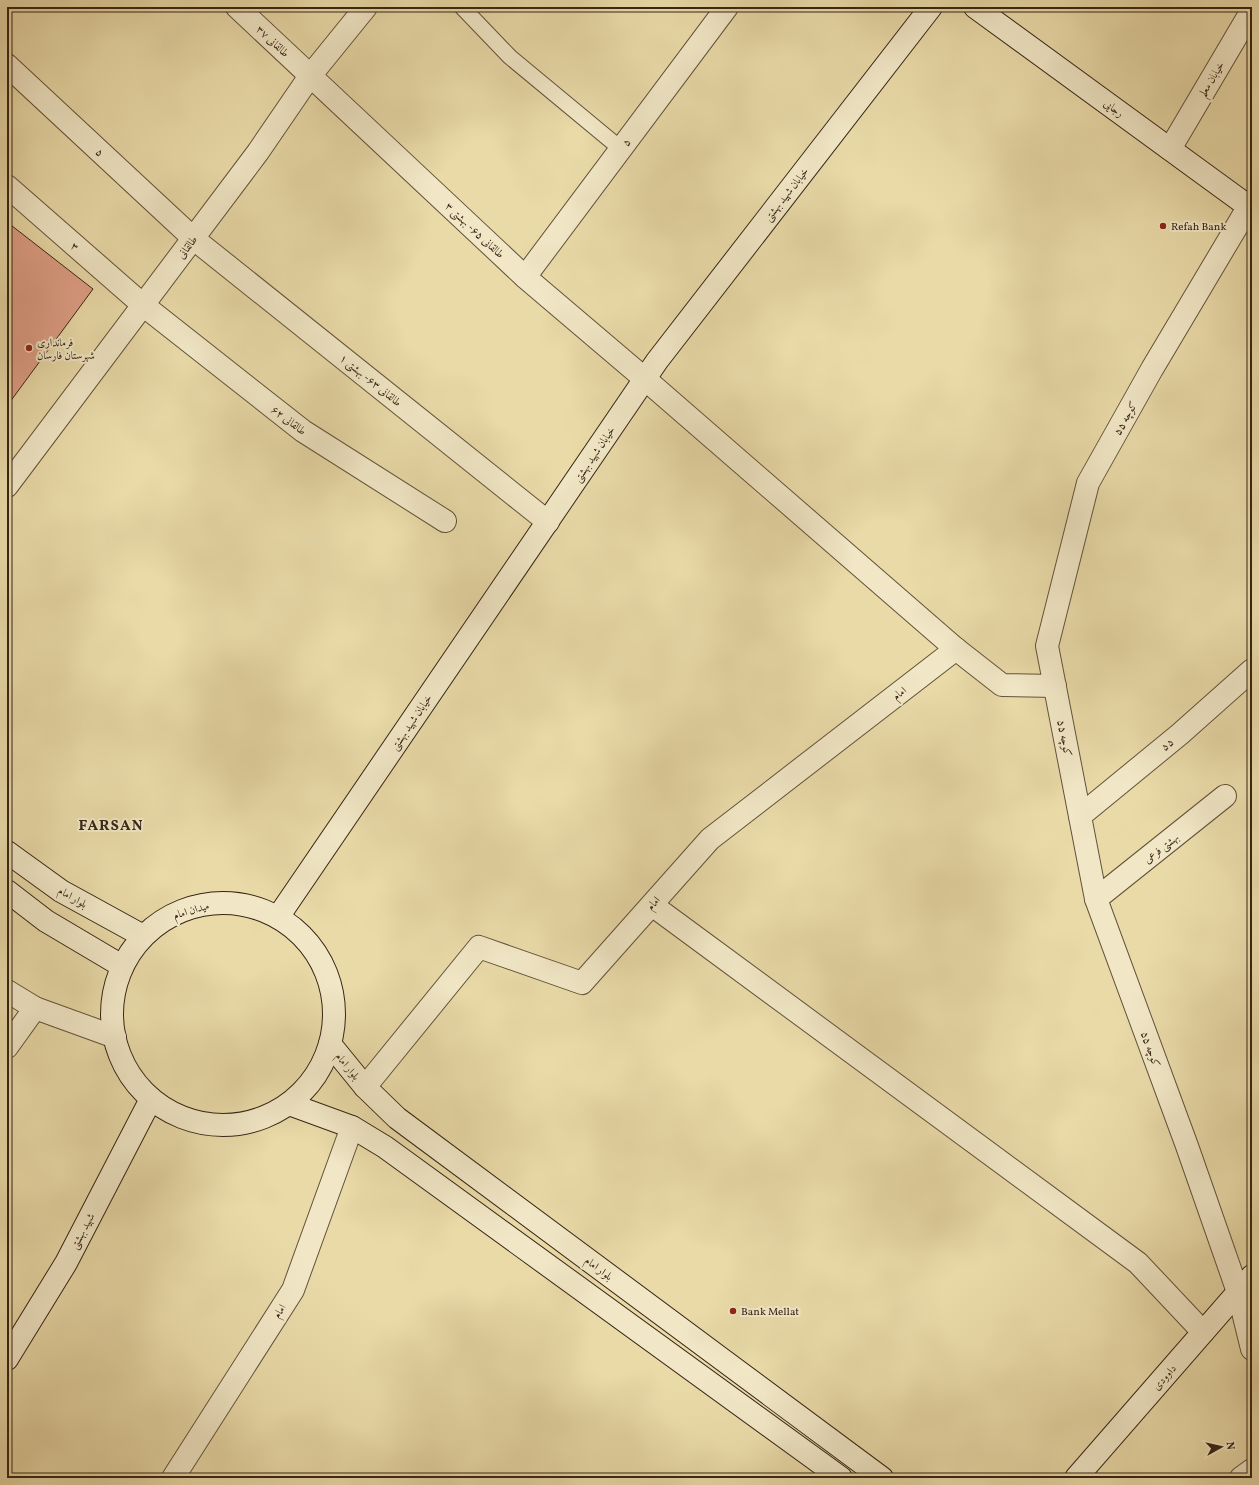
<svg xmlns="http://www.w3.org/2000/svg" width="1259" height="1485" viewBox="0 0 1259 1485" font-family="Vollkorn,Amiri,serif">
  <style>
    .building { fill: #df9f86; stroke: #362515 }
    .lines { fill: none; stroke-linecap: round; stroke-linejoin: round }
    .service-casing { stroke: #63523a; stroke-width: 17 }
    .minor-casing { stroke: #63523a; stroke-width: 24 }
    .tertiary-casing { stroke: #63523a; stroke-width: 24 }
    .secondary-casing { stroke: #362515; stroke-width: 24 }
    .service { stroke: #f1e7c6; stroke-width: 15 }
    .minor { stroke: #f1e7c6; stroke-width: 22 }
    .tertiary { stroke: #f1e7c6; stroke-width: 22 }
    .secondary { stroke: #f1e7c6; stroke-width: 22 }
    .poi-dot { fill: #8f2418; stroke: #f1e7c6; stroke-width: 1.5 }
    .labels { text-anchor: middle; stroke-width: 4; stroke-linejoin: round; paint-order: stroke }
    .street-label { font-size: 11px; fill: #362515; stroke: #f1e7c6 }
    .poi-label { font-size: 11px; fill: #362515; stroke: #f1e7c6; text-anchor: start }
    .district-label { font-size: 15px; font-weight: bold; letter-spacing: 1px; fill: #362515; stroke: #f1e7c6 }
  </style>
  <rect width="100%" height="100%" fill="#e9daa8"/>
  <filter id="stains"><feTurbulence type="fractalNoise" baseFrequency=".005" numOctaves="4"/><feColorMatrix values="0 0 0 0 .2 0 0 0 0 .09 0 0 0 0 .02 0 0 0 .5 -.17"/></filter>
  <radialGradient id="worn" r=".72"><stop offset=".6" stop-color="#630" stop-opacity="0"/><stop offset="1" stop-color="#630" stop-opacity=".3"/></radialGradient>
  <!-- building -->
  <path class="building" d="M7,222L93,289L7,406Z"/>
  <g class="lines">
    <defs>
      <path id="service" d="M462,7L510,57L621,149"/>
      <g id="minor">
        <path d="M237,7L525,277L645,379L956,649L1002,685L1055,686"/>
        <path d="M7,65L194,239L548,522"/>
        <path d="M1170,149L1252,10"/>
        <path d="M7,186L143,305L303,431L445,521"/>
        <path d="M1249,206L1152,369L1088,483L1047,646L1096,899L1187,1146L1238,1292L1252,1349"/>
        <path d="M525,277L727,7"/>
        <path d="M1080,816L1180,734L1252,670"/>
        <path d="M1096,899L1225,796"/>
        <path d="M652,905L1138,1263L1203,1332"/>
        <path d="M7,991L35,1008L115,1037"/>
        <path d="M7,1047L35,1008"/>
        <path d="M365,1087L479,947L582,983L710,839L956,649"/>
        <path d="M173,1478L293,1290L352,1127"/>
        <path d="M1241,1478L1252,1470"/>
      </g>
      <path id="tertiary" d="M7,486L258,152L310,76L366,7"/>
      <g id="secondary">
        <path d="M975,7L1252,209"/>
        <path d="M7,852L61,891L143,936"/>
        <path d="M7,891L46,921L122,966"/>
        <circle cx="223" cy="1014" r="111"/>
        <path d="M278,917L657,361L931,7"/>
        <path d="M330,1044L365,1087L397,1118L882,1478"/>
        <path d="M289,1104L352,1127L385,1147L841,1478"/>
        <path d="M7,1359L66,1263L151,1099"/>
        <path d="M1076,1478L1252,1276"/>
      </g>
    </defs>
    <!-- service casing -->
    <use href="#service" class="service-casing"/>
    <!-- minor casing -->
    <use href="#minor" class="minor-casing"/>
    <!-- tertiary casing -->
    <use href="#tertiary" class="tertiary-casing"/>
    <!-- secondary casing -->
    <use href="#secondary" class="secondary-casing"/>
    <!-- service -->
    <use href="#service" class="service"/>
    <!-- minor -->
    <use href="#minor" class="minor"/>
    <!-- tertiary -->
    <use href="#tertiary" class="tertiary"/>
    <!-- secondary -->
    <use href="#secondary" class="secondary"/>
  </g>
  <!-- markers -->
  <g class="poi-dot">
    <circle cx="1163" cy="226" r="4"/>
    <circle cx="29" cy="348" r="4"/>
    <circle cx="733" cy="1311" r="4"/>
  </g>
  <g class="labels">
    <!-- street labels -->
    <g class="street-label">
      <text transform="translate(273 41) rotate(43)" y="4">طالقانی ۳۷</text>
      <text transform="translate(1211 79) rotate(-59)" y="4">خیابان معلم</text>
      <text transform="translate(1114 108) rotate(36)" y="4">رجایی</text>
      <text transform="translate(626 142) rotate(-53)" y="4">۵</text>
      <text transform="translate(100 152) rotate(43)" y="4">۵</text>
      <text transform="translate(786 194) rotate(-52)" y="4">خیابان شهید بهشتی</text>
      <text transform="translate(475 230) rotate(43)" y="4">طالقانی ۶۵- بهشتی ۳</text>
      <text transform="translate(75 246) rotate(41)" y="4">۳</text>
      <text transform="translate(187 247) rotate(-53)" y="4">طالقانی</text>
      <text transform="translate(371 380) rotate(39)" y="4">طالقانی ۶۳- بهشتی ۱</text>
      <text transform="translate(1125 418) rotate(-61)" y="4">کوچه ۵۵</text>
      <text transform="translate(289 420) rotate(37)" y="4">طالقانی ۶۲</text>
      <text transform="translate(594 454) rotate(-56)" y="4">خیابان شهید بهشتی</text>
      <text transform="translate(899 693) rotate(-38)" y="4">امام</text>
      <text transform="translate(411 722) rotate(-56)" y="4">خیابان شهید بهشتی</text>
      <text transform="translate(1065 738) rotate(79)" y="4">کوچه ۵۵</text>
      <text transform="translate(1167 744) rotate(-39)" y="4">۵۵</text>
      <text transform="translate(1161 848) rotate(-38)" y="4">بهشتی فرعی</text>
      <text transform="translate(73 897) rotate(30)" y="4">بلوار امام</text>
      <text transform="translate(653 903) rotate(-48)" y="4">امام</text>
      <text transform="translate(191 910) rotate(-17)" y="4">میدان امام</text>
      <text transform="translate(1151 1049) rotate(70)" y="4">کوچه ۵۵</text>
      <text transform="translate(348 1066) rotate(51)" y="4">بلوار امام</text>
      <text transform="translate(82 1231) rotate(-62)" y="4">شهید بهشتی</text>
      <text transform="translate(599 1268) rotate(37)" y="4">بلوار امام</text>
      <text transform="translate(279 1311) rotate(-57)" y="4">امام</text>
      <text transform="translate(1164 1377) rotate(-49)" y="4">داوودی</text>
    </g>
    <!-- poi labels -->
    <g class="poi-label">
      <text x="1171" y="230">Refah Bank</text>
      <text x="37" y="346">فرمانداری<tspan x="37" dy="13">شهرستان فارسان</tspan></text>
      <text x="741" y="1315">Bank Mellat</text>
    </g>
    <!-- district labels -->
    <g class="district-label">
      <text x="111" y="830">FARSAN</text>
    </g>
  </g>
  <!-- margin -->
  <rect width="1259" height="1485" fill="none" stroke="#e9daa8" stroke-width="24"/>
  <rect x="8" y="8" width="1243" height="1469" fill="none" stroke="#362515" stroke-width="2"/>
  <rect x="12" y="12" width="1235" height="1461" fill="none" stroke="#362515"/>
  <!-- north arrow -->
  <g transform="translate(1221 1447) rotate(82)" stroke="#f1e7c6" stroke-width="3" paint-order="stroke">
  <path d="M0-3L7 15L0 10L-7 15Z" fill="#362515"/>
  <text y="-6" font-size="11" font-weight="bold" text-anchor="middle" fill="#362515">N</text>
  </g>
  <rect width="100%" height="100%" filter="url(#stains)"/>
  <rect width="100%" height="100%" fill="url(#worn)"/>
</svg>
